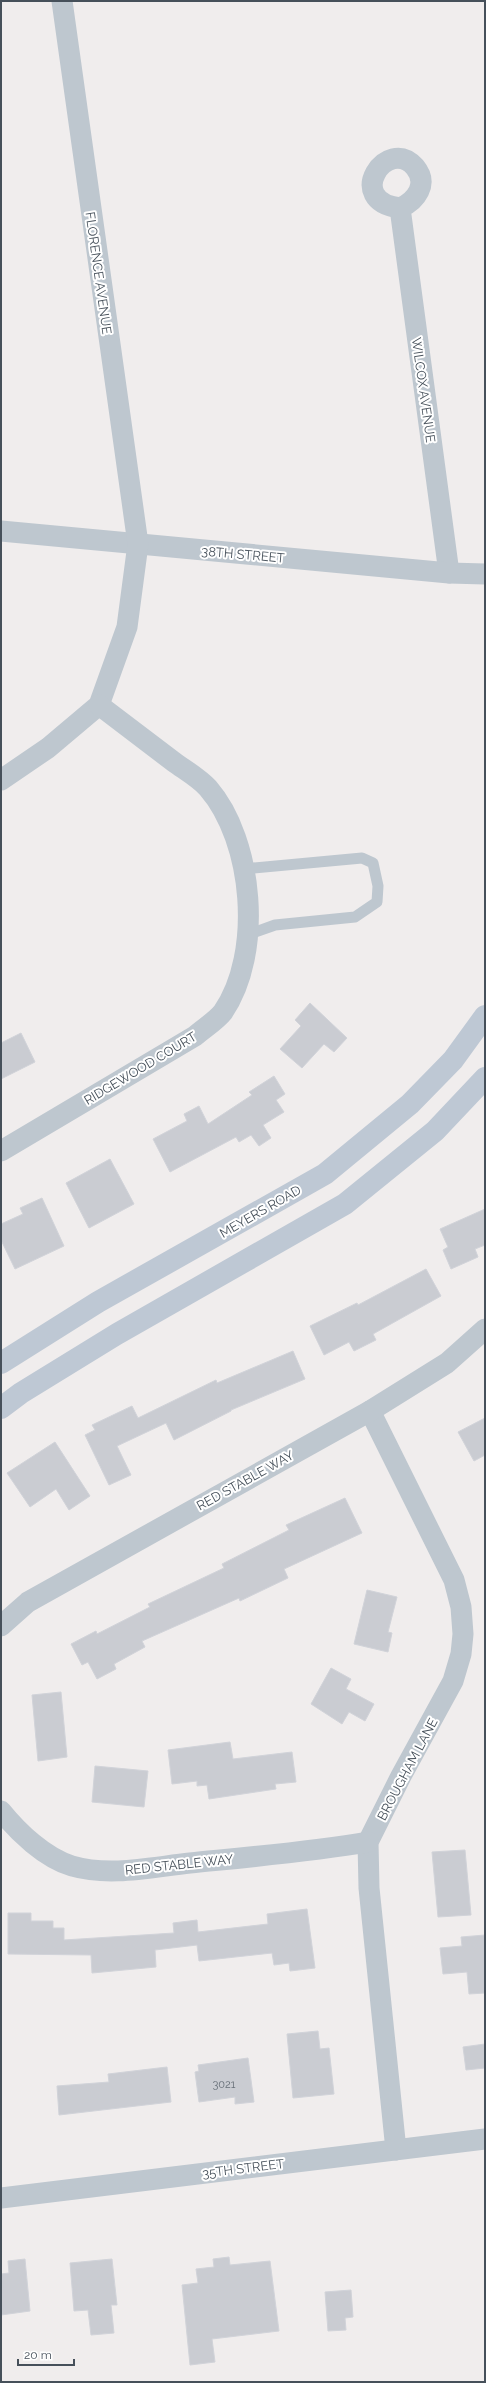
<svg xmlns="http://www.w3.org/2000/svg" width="486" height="2383" viewBox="0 0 486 2383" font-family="Raleway,sans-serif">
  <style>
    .building { fill: #caccd2; stroke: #d1d3d9 }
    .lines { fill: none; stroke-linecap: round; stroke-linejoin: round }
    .lane { stroke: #bec7cf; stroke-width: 11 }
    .street { stroke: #bec7cf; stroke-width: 21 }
    .secondary { stroke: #bec8d4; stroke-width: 22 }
    .labels { text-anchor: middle; stroke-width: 4; stroke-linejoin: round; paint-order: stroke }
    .number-label { font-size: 11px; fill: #676f78 }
    .street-label { font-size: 13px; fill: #46505a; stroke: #fff }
  </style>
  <rect width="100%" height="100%" fill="#f0eded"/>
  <!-- building -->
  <g class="building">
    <path d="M310,1003L347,1038L334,1052L324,1044L302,1068L280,1049L301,1026L295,1020Z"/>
    <path d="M21,1033L35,1062L1,1079V1043Z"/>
    <path d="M274,1076L285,1094L276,1100L284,1112L263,1125L271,1138L259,1146L251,1135L239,1142L236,1137L170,1172L153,1139L187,1121L184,1114L199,1106L208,1124L252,1095L249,1092Z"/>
    <path d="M110,1159L134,1204L89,1228L66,1183Z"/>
    <path d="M42,1198L64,1246L15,1269L1,1240V1224L23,1214L20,1208Z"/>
    <path d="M485,1209V1245L475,1249L478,1257L451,1269L443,1250L448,1247L440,1229Z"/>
    <path d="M426,1269L441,1296L373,1334L376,1340L354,1351L349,1342L324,1355L310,1326L357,1303L358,1305Z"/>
    <path d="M293,1351L305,1379L231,1410V1411L174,1440L166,1423L117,1446L131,1475L109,1485L85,1435L95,1430L92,1425L132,1406L138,1418L216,1380L217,1383Z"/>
    <path d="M485,1418V1455L474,1461L458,1432Z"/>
    <path d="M55,1442L90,1496L69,1510L56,1489L30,1507L7,1473Z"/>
    <path d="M345,1498L362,1533L284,1569L288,1578L240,1601L239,1598L142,1641L145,1647L114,1664L116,1669L97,1679L88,1662L82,1665L71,1644L96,1631L97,1634L150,1607L148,1604L224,1568L222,1564L289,1530L286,1525Z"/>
    <path d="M367,1590L397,1597L388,1632L392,1633L388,1652L354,1644Z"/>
    <path d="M331,1668L351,1679L346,1689L374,1704L365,1721L349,1712L342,1724L311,1704Z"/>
    <path d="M61,1692L67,1757L38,1761L32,1695Z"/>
    <path d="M230,1742L233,1759L292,1752L296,1782L275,1784L276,1789L209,1799L207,1785L197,1786V1781L172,1784L168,1750Z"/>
    <path d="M95,1766L148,1771L144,1807L92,1802Z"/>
    <path d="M465,1850L471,1915L438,1917L432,1852Z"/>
    <path d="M307,1909L315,1968L290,1971L289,1963L274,1965L272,1953L199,1961L197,1945L155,1950L156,1967L92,1973L91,1955L8,1954V1913H31V1921H53V1928H64V1940L174,1933L173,1923L197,1920L198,1932L268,1924L267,1914Z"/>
    <path d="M485,1935V1993L469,1994L467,1972L443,1974L440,1948L462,1946L461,1937Z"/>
    <path d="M318,2031L320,2049L329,2048L334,2094L293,2098L287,2034Z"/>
    <path d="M485,2044V2068L466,2070L463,2047Z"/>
    <path d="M248,2058L254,2102L235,2104V2097L199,2102L195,2072L199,2071L198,2065Z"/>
    <path d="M167,2067L171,2102L59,2115L57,2086L109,2082L108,2074Z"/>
    <path d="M229,2257L230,2265L270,2261L279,2331L212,2339L215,2362L190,2365L182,2285L198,2283L196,2269L214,2267L213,2259Z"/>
    <path d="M25,2259L30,2311L1,2315V2274L9,2273L8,2261Z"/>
    <path d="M112,2259L117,2305H111L114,2333L91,2335L88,2310L74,2311L70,2263Z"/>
    <path d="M351,2290L353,2317L345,2318L346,2330L328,2331L325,2292Z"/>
  </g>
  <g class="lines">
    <!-- lane -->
    <path class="lane" d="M242,869L362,858L373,863L378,886L377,902L355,917L275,925L247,935"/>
    <!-- street -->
    <g class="street">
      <path d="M400,208C343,201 387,135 415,167C429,184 416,201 400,208L449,573"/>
      <path d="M1,531L449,573L485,574"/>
      <path d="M1,780L48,748L99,705L127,627L138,544L62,1"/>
      <path d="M1,1151L195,1036C204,1028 216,1021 223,1012C263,954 254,841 208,788C199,778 185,770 174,762C149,743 124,724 99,705"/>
      <path d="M370,1411L454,1580L461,1607L463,1634L461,1654L453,1681L401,1776L368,1842L369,1888L396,2150"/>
      <path d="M1,1626L28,1602L370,1411L447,1363L485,1329"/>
      <path d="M1,1811C18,1832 45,1858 72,1866C110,1877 152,1867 190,1863C250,1857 309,1852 368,1842"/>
      <path d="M1,2198L485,2139"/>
    </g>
    <!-- secondary -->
    <g class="secondary">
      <path d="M1,1363L98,1302L325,1174L410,1104L453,1060L485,1016"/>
      <path d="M1,1408L21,1393L117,1334L345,1204L435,1131L485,1078"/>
    </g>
  </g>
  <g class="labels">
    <!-- number labels -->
    <g class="number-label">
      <text x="224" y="2088">3021</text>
    </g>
    <!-- street labels -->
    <g class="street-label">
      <text transform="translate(99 273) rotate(82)" y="5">FLORENCE AVENUE</text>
      <text transform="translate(424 390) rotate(82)" y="5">WILCOX AVENUE</text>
      <text transform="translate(243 554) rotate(5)" y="5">38TH STREET</text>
      <text transform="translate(140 1068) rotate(-31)" y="5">RIDGEWOOD COURT</text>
      <text transform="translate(260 1211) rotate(-30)" y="5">MEYERS ROAD</text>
      <text transform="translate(245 1480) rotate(-29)" y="5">RED STABLE WAY</text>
      <text transform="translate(407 1769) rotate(-62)" y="5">BROUGHAM LANE</text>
      <text transform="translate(179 1864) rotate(-6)" y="5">RED STABLE WAY</text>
      <text transform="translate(243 2168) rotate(-7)" y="5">35TH STREET</text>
    </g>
  </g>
  <!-- border -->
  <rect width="486" height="2383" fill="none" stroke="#46505a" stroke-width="4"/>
  <!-- scale -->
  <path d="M18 2359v6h56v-6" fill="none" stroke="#46505a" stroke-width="2"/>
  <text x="24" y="2359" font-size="12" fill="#46505a" stroke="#ffffff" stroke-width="3" paint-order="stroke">20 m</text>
</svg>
